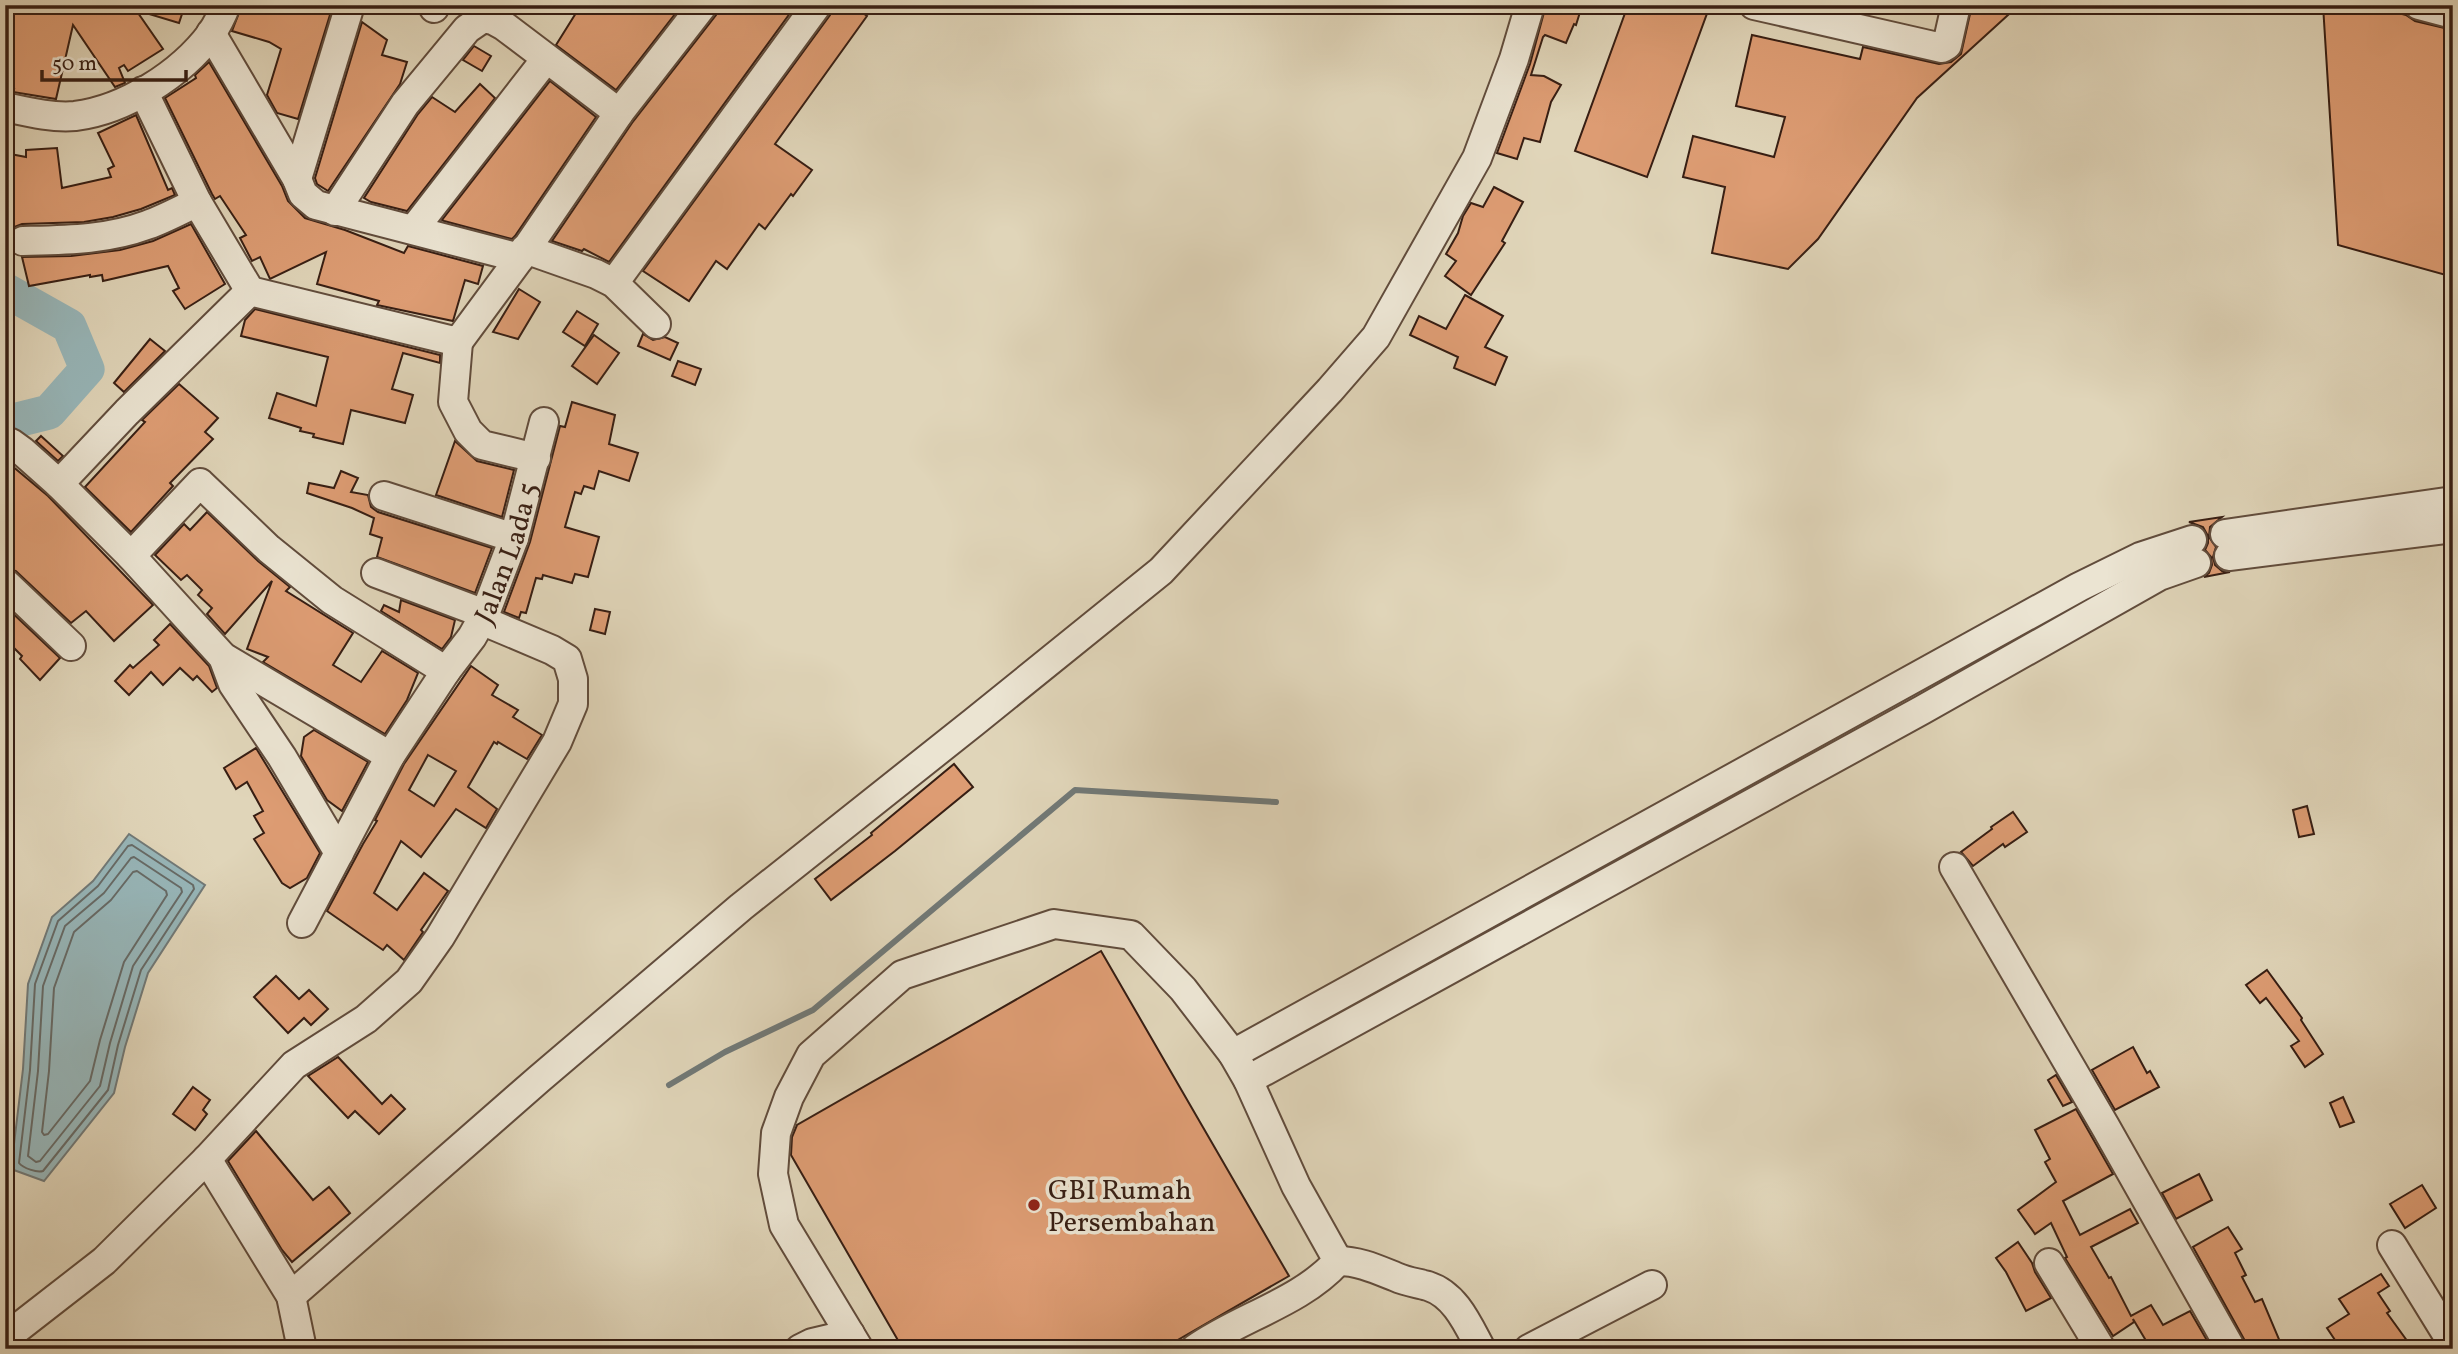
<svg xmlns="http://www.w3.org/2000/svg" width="2458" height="1354" viewBox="0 0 2458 1354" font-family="Vollkorn,serif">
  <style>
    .water { fill: #97b6b9; stroke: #717977; stroke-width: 2 }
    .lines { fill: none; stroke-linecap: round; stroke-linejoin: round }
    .shore { stroke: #676a66; stroke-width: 2 }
    .stream { stroke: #717977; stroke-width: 6 }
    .river { stroke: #97b6b9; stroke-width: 35 }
    .building { fill: #dd9c73; stroke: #371e13; stroke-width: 2; fill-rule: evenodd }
    .minor-casing { stroke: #614c3c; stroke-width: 32 }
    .minor { stroke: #ebe4d2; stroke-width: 28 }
    .poi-dot { fill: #8f2418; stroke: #ebe4d2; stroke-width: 2.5 }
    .labels { text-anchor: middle; stroke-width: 7; stroke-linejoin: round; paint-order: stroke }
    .street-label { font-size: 28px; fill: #371e13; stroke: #ebe4d2 }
    .poi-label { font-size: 28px; fill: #371e13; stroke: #ebe4d2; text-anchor: start }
  </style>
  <rect width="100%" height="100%" fill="#e0d5b9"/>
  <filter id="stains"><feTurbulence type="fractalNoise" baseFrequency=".00286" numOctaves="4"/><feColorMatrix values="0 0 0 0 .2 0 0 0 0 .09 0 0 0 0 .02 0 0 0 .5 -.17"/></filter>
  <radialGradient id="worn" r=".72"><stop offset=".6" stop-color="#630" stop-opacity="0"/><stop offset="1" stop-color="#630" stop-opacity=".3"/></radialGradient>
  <!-- water -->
  <path class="water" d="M129,834L205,885L148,973L125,1047L114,1093L44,1181L11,1169L23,1069L28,984L52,917L93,881Z"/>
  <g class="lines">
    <!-- shore -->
    <g class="shore">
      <path d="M132,845L193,885L194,889L141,970L118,1045L108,1090L43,1171C37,1173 23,1168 19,1163L30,1070L35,984L58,921L98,886L128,846Z"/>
      <path d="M134,857L181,888L182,892L133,966L110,1043L100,1086L40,1161L36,1162L28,1156L38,1071L43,986L65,926L104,893L131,858Z"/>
      <path d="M137,871L166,891L167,895L124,962L100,1040L90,1081L48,1134L44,1135L42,1132L49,1071L54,988L74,932L111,900L133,872Z"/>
    </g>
    <!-- stream -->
    <path class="stream" d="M669,1085L725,1052L813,1010L1075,790L1276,802"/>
    <!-- river -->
    <path class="river" d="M5,290L69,326L87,369L49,412L5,423"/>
  </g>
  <!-- building -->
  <g class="building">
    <path d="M5,5H185L179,23L136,10L163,49L128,71L124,65L119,68L125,83L115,87L73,25L56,99L13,92L14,89L5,87Z"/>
    <path d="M242,5H333L298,119L277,113L267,95L281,49L269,42L232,31Z"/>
    <path d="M581,5H682L616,90L556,45Z"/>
    <path d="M719,5H796L609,262L584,249L582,251L552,241L632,123L716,15Z"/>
    <path d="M833,5H852L867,16L775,144L812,170L793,196L791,194L765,229L759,224L727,269L716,261L689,301L643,271L830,15Z"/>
    <path d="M1546,5H1569L1581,9L1576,25L1574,24L1566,43L1545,35L1543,37L1531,75L1544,76L1561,85L1551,102L1540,142L1524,138L1517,159L1497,153L1530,64Z"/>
    <path d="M1628,5H1700L1709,8L1647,177L1575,151Z"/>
    <path d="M1972,5H2019L1917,98L1818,239L1788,269L1712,253L1725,187L1683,177L1693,136L1774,157L1785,117L1736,106L1752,35L1860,59L1863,47L1939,64L1951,62L1961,54Z"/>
    <path d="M2323,5H2368L2406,15L2415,21L2453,30V277L2338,245Z"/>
    <path d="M362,22L387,40L382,55L407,62L400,84L328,191L317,184L315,178Z"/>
    <path d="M474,46L491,56L482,71L463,60Z"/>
    <path d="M209,62L282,186L288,201L305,218L345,230L404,253L408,246L483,266L478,284L465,280L453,321L377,305L379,301L317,284L326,252L270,279L260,257L252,261L240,238L246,235L220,196L215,199L212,194L165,98L196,78L195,75Z"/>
    <path d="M550,81L596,117L515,236L512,239L444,221L442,220Z"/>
    <path d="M480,84L495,98L407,211L371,202L364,198L418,114L432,97L455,112Z"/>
    <path d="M136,115L168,190L172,188L175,195L141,209L113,217L84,222L22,224L14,227L5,236V153L26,157V150L57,148L62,188L111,177L108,169L114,166L98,133Z"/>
    <path d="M1494,187L1523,202L1502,241L1505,243L1471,295L1445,276L1456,261L1446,254L1458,233L1463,216L1471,203L1483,207Z"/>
    <path d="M191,224L225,284L185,309L173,291L179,288L168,266L103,281L102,275L90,277V275L29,286L22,257L71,256L120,250L153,241Z"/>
    <path d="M519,289L540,302L518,339L493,332Z"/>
    <path d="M1465,295L1503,316L1485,347L1507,357L1495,385L1454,368L1458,357L1410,335L1419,316L1446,329Z"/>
    <path d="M255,309L440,355V363L403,353L392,389L413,395L405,423L351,410L343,444L313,437L314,434L300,431L301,428L269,418L277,393L316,406L328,357L241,336L245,320Z"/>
    <path d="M577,311L598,324L585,346L563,332Z"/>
    <path d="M643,334L653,340L665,337L678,343L670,360L638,346Z"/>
    <path d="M594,335L619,353L597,384L572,366Z"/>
    <path d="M150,339L165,351L124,392L114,383Z"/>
    <path d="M678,361L701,369L695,385L672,376Z"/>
    <path d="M179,384L218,418L205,432L213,439L170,483L173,486L131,532L85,487L145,422L142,420Z"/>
    <path d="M572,402L615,415L609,444L638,453L629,481L599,471L594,489L584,486L581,494L575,492L565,527L599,537L588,577L575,574L572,583L543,575L542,579L536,578L526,613L521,612L519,618L504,612L530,542L560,426L565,427Z"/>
    <path d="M41,436L63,456L58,461L36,441Z"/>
    <path d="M455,441L477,461L514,470L502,517L436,495Z"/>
    <path d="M5,460L48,496L153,605L114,641L86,611L71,623L16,571L5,567Z"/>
    <path d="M341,471L358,478L351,492L368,495L371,507L378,512L492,548L475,593L377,557L382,538L370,534L374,518L352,508L307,493L309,483L334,488Z"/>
    <path d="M207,512L258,561L290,587L286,591L353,633L333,665L361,682L382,651L418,673L407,700L385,734L263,662L268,657L247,649L272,581L225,634L207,614L212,608L198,595L202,590L187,575L181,580L155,555L184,524L190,530Z"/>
    <path d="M2222,517L2210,527L2209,537L2216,547L2213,557L2215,565L2222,571L2230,572L2204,577L2209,573L2212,565L2211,557L2205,550L2208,543V536L2203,527L2189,522Z"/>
    <path d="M401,600L455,620L451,637L442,649L381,611L384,605L399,612Z"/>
    <path d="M5,606L60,658L40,680L20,659L22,656L5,639Z"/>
    <path d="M595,609L610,612L605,634L590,630Z"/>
    <path d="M170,624L209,666L217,688L212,692L197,676L193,680L180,668L163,685L151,672L129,695L115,681L130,665L133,668L159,645L154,640Z"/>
    <path d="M471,666L498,685L492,695L518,710L513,717L542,735L527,759L498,742L497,744L494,742L468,787L497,809L486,828L456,809L421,857L401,841L374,893L397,910L424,873L448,891L421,930L423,932L404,960L387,945L383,950L327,911L363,844L377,821L375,820L404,764ZM428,755L456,771L434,806L409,790Z"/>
    <path d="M314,730L368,762L342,811L327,800L301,756L304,737Z"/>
    <path d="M256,748L320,853L307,878L290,888L282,883L254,839L264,833L254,816L263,811L247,782L236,789L224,768Z"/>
    <path d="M954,764L973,787L895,851L831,900L815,879L872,835L871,833Z"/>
    <path d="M2307,806L2314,834L2299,837L2293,810Z"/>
    <path d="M2013,812L2027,832L2005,847L2003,844L1973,866L1961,852L1992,829L1991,827Z"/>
    <path d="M1101,951L1289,1276L1162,1349H903L791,1155L792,1137L797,1125Z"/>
    <path d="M2267,970L2302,1018L2301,1020L2323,1054L2305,1067L2291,1046L2299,1041L2266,998L2260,1003L2246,985Z"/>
    <path d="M276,976L299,999L309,990L328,1009L311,1025L304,1018L288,1033L254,997Z"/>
    <path d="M2133,1047L2147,1073L2150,1071L2159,1087L2115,1110L2092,1070Z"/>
    <path d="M338,1057L382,1104L391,1095L405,1109L379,1134L355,1111L348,1118L308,1076Z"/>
    <path d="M2056,1075L2072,1102L2063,1106L2048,1080Z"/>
    <path d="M193,1087L210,1100L203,1110L207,1114L195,1130L173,1114Z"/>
    <path d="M2343,1097L2354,1122L2340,1127L2330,1103Z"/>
    <path d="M2076,1109L2113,1174L2063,1201L2080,1235L2130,1209L2138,1223L2091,1247L2109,1278L2111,1277L2131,1316L2151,1305L2163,1325L2190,1311L2212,1349H2151L2133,1319L2134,1322L2113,1336L2065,1258L2067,1257L2051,1223L2035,1234L2018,1210L2056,1182L2045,1162L2050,1159L2035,1130Z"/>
    <path d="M256,1131L313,1200L329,1187L350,1213L292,1262L282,1250L228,1161Z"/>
    <path d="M2199,1174L2212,1200L2176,1219L2162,1193Z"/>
    <path d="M2422,1185L2436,1208L2405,1228L2390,1204Z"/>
    <path d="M2228,1227L2242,1249L2235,1253L2246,1275L2242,1277L2255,1302L2262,1299L2281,1344L2273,1349H2248L2245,1341L2193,1247Z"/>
    <path d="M2018,1242L2032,1263L2035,1272L2051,1298L2026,1311L2006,1272L1996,1258Z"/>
    <path d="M2381,1274L2389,1286L2378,1293L2390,1311L2387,1313L2413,1349H2341L2327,1328L2349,1314L2339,1299Z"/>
  </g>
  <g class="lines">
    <defs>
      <g id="minor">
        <path d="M1754,5L1942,48L1947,45L1956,5"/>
        <path d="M2419,5L2453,14"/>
        <path d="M434,8L435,5"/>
        <path d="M211,33L297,179L303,194L316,205L520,258"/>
        <path d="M143,91L197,202L250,291L458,342L520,258L619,113L703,5"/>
        <path d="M5,107C28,112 52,118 75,116C125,110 181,74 211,34C217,25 222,15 226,5"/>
        <path d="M297,179L350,5"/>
        <path d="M335,211L405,104L467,29L483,18L493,20L504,26L619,113"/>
        <path d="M414,229L546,59"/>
        <path d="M23,241C65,240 107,240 147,225C164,219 181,210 197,202"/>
        <path d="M525,249L596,274L614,283L656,324"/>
        <path d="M614,283L817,5"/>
        <path d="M458,342L453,402L468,431L482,445L536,458"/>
        <path d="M5,443H11L22,451L59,484L131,556L223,657L390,756"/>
        <path d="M59,484L127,412L250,291"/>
        <path d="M384,496L514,538"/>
        <path d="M2225,534L2453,501"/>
        <path d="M131,556L200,483L269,549L332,600L446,671"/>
        <path d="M2229,556L2453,528"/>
        <path d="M376,573L485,614"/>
        <path d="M5,583L71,646"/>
        <path d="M223,657L233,684L282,757L339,853"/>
        <path d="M1954,867L2105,1126L2231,1349"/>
        <path id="s1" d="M302,923L390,756L446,671L472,637L485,614L514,538L544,422"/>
        <path d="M1233,1054L2079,587L2140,557L2192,540"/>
        <path d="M1248,1080L1922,710L2159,576L2196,563"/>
        <path d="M207,1159L291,1296L302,1349"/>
        <path d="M2392,1245L2453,1344"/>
        <path d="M1338,1261C1359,1261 1376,1269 1396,1277C1407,1282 1418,1283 1428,1286C1456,1295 1468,1325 1481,1349"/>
        <path d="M2049,1263L2101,1349"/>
        <path d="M291,1296L539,1079L741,907L974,722L1161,571L1330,390L1376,337L1477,158L1514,59L1530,5"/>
        <path d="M5,1338L104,1261L207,1159L294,1065L366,1019L409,981L440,937L557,742L573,704V679L567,659L552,650L481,620"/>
        <path d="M800,1349L812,1343L850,1334"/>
        <path d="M859,1349L784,1225L773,1174L776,1133L789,1097L811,1055L902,975L1054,924L1131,935L1183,989L1233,1054L1248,1080L1296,1186L1338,1261C1300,1303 1240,1317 1195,1349"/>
        <path d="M1529,1349L1652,1285"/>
      </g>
    </defs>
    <!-- minor casing -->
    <use href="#minor" class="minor-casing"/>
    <!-- minor -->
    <use href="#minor" class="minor"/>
  </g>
  <!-- markers -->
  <circle class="poi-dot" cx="1034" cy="1205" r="7"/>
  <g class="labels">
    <!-- street labels -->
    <g class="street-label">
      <text dy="10" stroke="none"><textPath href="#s1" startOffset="425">Jalan Lada 5</textPath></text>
    </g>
    <!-- poi labels -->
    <g class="poi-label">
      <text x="1048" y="1199">GBI Rumah<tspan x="1048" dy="32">Persembahan</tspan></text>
    </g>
  </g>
  <!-- margin -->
  <rect width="2458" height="1354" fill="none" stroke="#e0d5b9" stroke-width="28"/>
  <rect x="7" y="7" width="2444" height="1340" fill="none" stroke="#371e13" stroke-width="3.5"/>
  <rect x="14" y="14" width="2430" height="1326" fill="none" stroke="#371e13" stroke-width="2"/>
  <!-- scale -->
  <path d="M42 70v10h144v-10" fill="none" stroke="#371e13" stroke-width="3.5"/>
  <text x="52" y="70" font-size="21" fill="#371e13" stroke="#ebe4d2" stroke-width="5" paint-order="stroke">50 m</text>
  <rect width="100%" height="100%" filter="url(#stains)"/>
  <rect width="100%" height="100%" fill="url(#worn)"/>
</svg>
